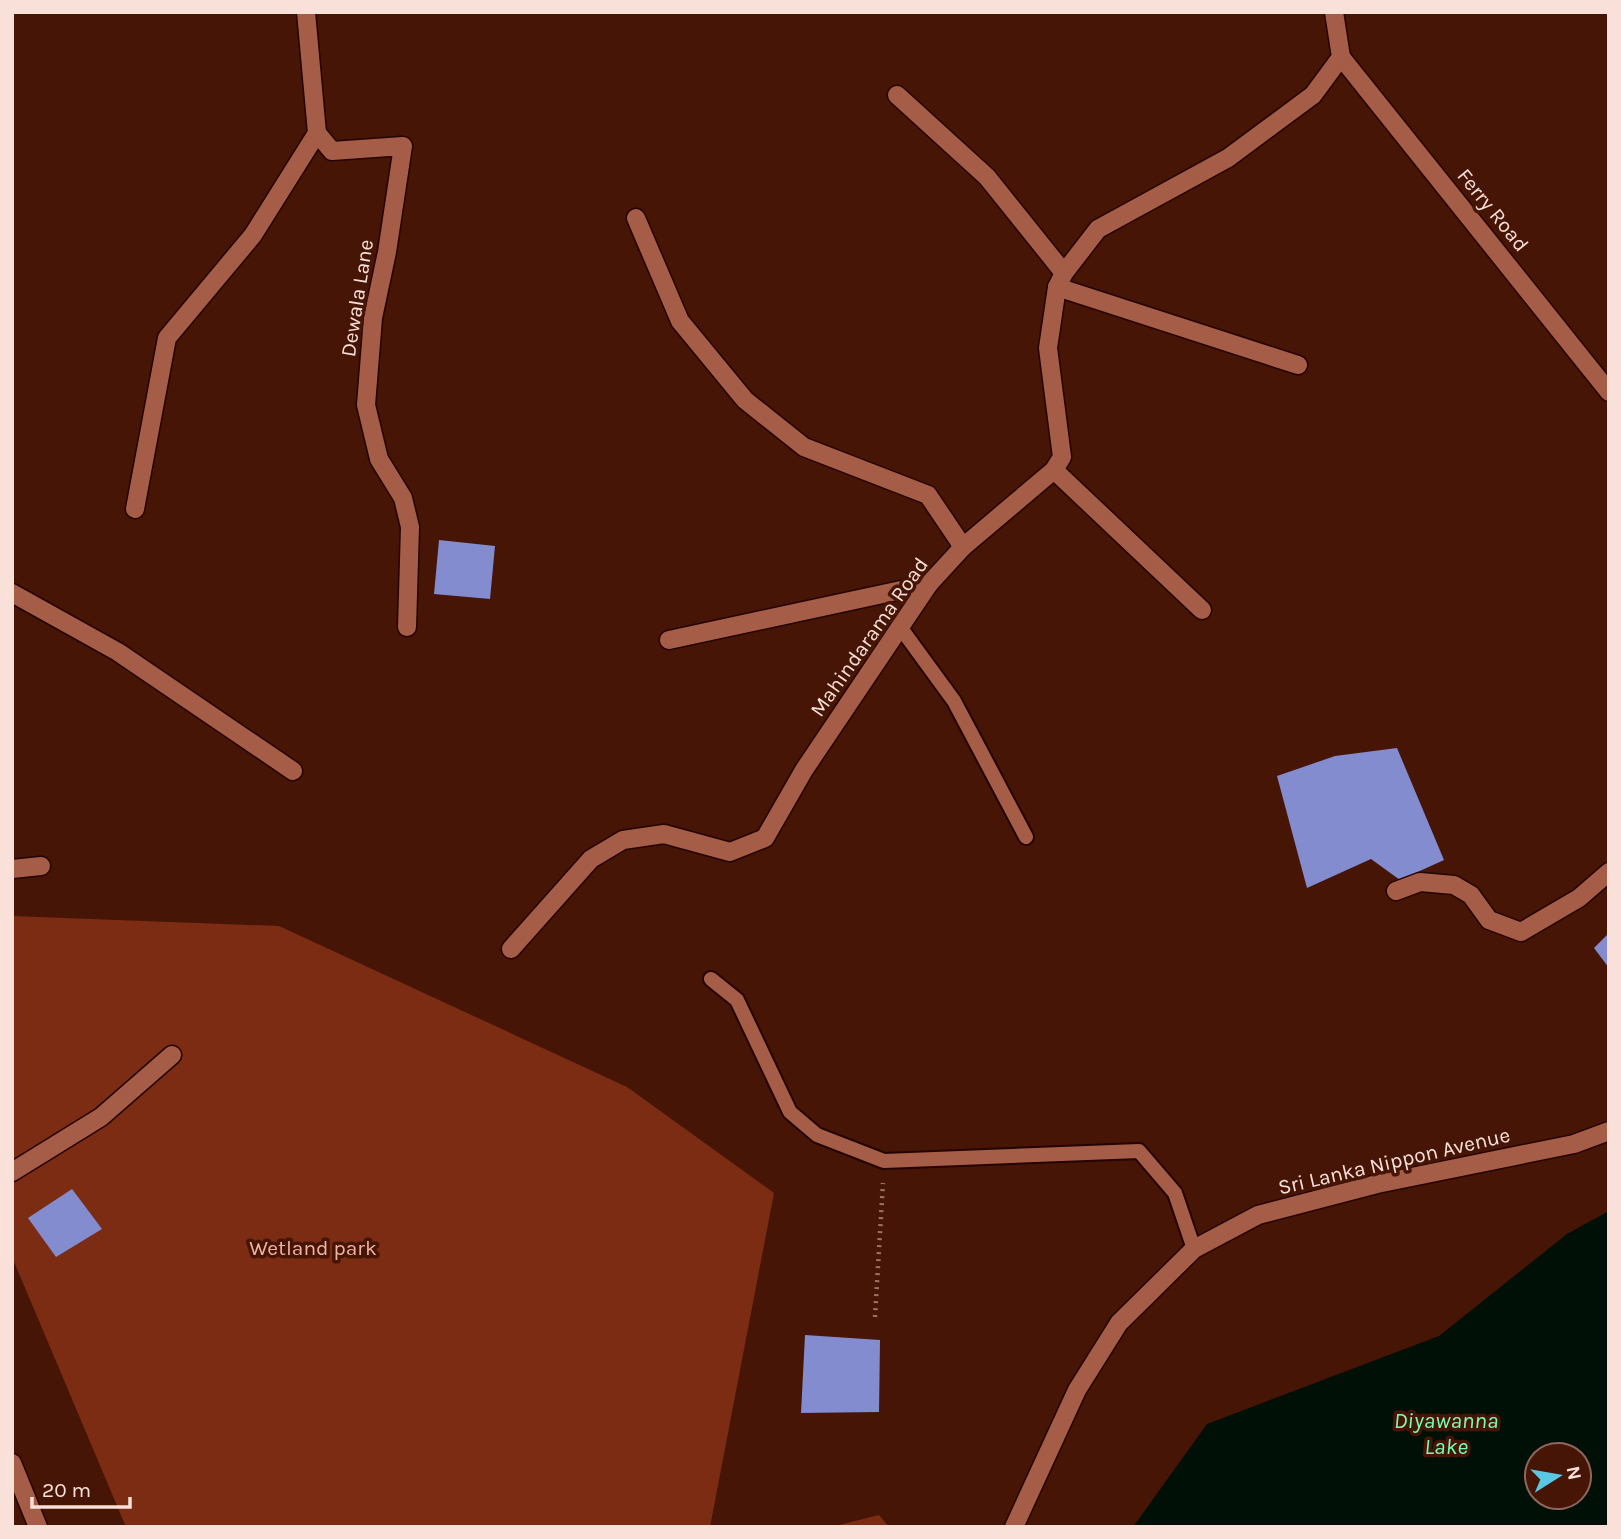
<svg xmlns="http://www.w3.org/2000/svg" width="1621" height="1539" viewBox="0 0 1621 1539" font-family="Karla,sans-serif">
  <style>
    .green { fill: #7b2c12 }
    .water { fill: #011007; fill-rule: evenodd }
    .building { fill: #838ccf }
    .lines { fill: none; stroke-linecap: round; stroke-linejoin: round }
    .lane-casing { stroke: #250400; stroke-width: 18 }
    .street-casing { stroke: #250400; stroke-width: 21 }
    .secondary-casing { stroke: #250400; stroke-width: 21 }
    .path { stroke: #997368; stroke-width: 4.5; stroke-dasharray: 2 5; stroke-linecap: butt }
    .lane { stroke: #a55d48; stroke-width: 14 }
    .street { stroke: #a55d48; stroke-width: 18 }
    .secondary { stroke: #a55d48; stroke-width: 18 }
    .labels { text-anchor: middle; stroke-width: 7; stroke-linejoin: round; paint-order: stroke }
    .street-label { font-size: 21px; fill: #f9e0d8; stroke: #461506 }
    .park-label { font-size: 21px; fill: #f2b3a0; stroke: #461506 }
    .water-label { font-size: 23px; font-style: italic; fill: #76feb5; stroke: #461506 }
  </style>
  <rect width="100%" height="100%" fill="#461506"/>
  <!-- green -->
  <g class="green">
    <path d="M12,916L279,926L627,1087L774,1193L710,1527H126L12,1257Z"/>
    <path d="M879,1515L889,1527H831Z"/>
  </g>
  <!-- water -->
  <path class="water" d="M1609,1211V1527H1133L1207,1424L1439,1336L1567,1234ZM1537,1455H1579V1497H1537Z"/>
  <!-- building -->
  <g class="building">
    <path d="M439,540L495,546L490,599L434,594Z"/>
    <path d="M1397,748L1444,860L1400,880L1371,859L1307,888L1277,776L1335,756Z"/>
    <path d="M1609,933V968L1594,948Z"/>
    <path d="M72,1189L102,1229L56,1257L28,1218Z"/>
    <path d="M805,1335L880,1340L879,1412L801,1413Z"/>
  </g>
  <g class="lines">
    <defs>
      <g id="lane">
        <path d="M900,627L954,701L1026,837"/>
        <path d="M711,979L737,1000L790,1112L817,1135L884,1161L1139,1151L1175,1193L1194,1249"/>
      </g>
      <g id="street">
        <path d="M1341,57L1609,392"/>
        <path d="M897,95L987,177L1064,273"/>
        <path d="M317,133L332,151L403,146L387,252L373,318L366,405L379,459L403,498L410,527L407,627"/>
        <path d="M636,218L680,321L745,400L804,447L928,495L963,547"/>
        <path d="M1057,287L1298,365"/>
        <path d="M1054,470L1202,610"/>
        <path d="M135,509L167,338L253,235L317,133L306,12"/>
        <path d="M12,593L118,652L293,771"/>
        <path d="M669,640L929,584"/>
        <path d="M12,869L41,866"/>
        <path d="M1396,891L1420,882L1454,885L1471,895L1489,920L1521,932L1579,898L1609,872"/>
        <path d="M511,949L591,859L623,840L664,834L730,852L765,838L804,770L929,584L963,547L1054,470L1062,457L1048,348L1057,287L1064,273L1098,229L1228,158L1313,95L1341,57L1334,12"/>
        <path d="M12,1172L101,1117L172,1055"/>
        <path d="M12,1463L38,1527"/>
      </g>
      <path id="secondary" d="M1014,1527L1077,1390L1119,1323L1194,1249L1258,1215L1377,1184L1574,1144L1609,1131"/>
    </defs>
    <!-- lane casing -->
    <use href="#lane" class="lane-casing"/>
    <!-- street casing -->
    <use href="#street" class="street-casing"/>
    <!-- secondary casing -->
    <use href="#secondary" class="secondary-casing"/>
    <!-- path -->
    <path class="path" d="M875,1317L883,1183"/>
    <!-- lane -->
    <use href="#lane" class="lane"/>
    <!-- street -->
    <use href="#street" class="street"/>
    <!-- secondary -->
    <use href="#secondary" class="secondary"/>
  </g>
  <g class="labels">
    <!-- street labels -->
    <g class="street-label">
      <text transform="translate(1493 210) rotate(51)" y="7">Ferry Road</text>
      <text transform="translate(357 298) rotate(-81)" y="7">Dewala Lane</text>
      <text transform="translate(869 637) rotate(-55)" y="7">Mahindarama Road</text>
      <text transform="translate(1394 1161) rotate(-13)" y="7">Sri Lanka Nippon Avenue</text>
    </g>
    <!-- park labels -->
    <g class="park-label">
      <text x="313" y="1255">Wetland park</text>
    </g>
    <!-- water labels -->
    <g class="water-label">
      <text x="1446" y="1428">Diyawanna<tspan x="1446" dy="26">Lake</tspan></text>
    </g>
  </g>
  <!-- border -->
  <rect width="1621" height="1539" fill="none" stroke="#f9e0d8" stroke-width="28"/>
  <!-- north arrow -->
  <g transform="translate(1558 1476) rotate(79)"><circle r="33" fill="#461506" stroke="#8e665a" stroke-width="2"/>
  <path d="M0-5L12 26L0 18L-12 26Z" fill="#59c8e5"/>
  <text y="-10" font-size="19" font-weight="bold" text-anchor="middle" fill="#f9e0d8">N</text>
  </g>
  <!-- scale -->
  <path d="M32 1497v10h98v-10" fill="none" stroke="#f9e0d8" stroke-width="3.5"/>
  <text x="42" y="1497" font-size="21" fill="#f9e0d8" stroke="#461506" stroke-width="5" paint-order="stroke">20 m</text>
</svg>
